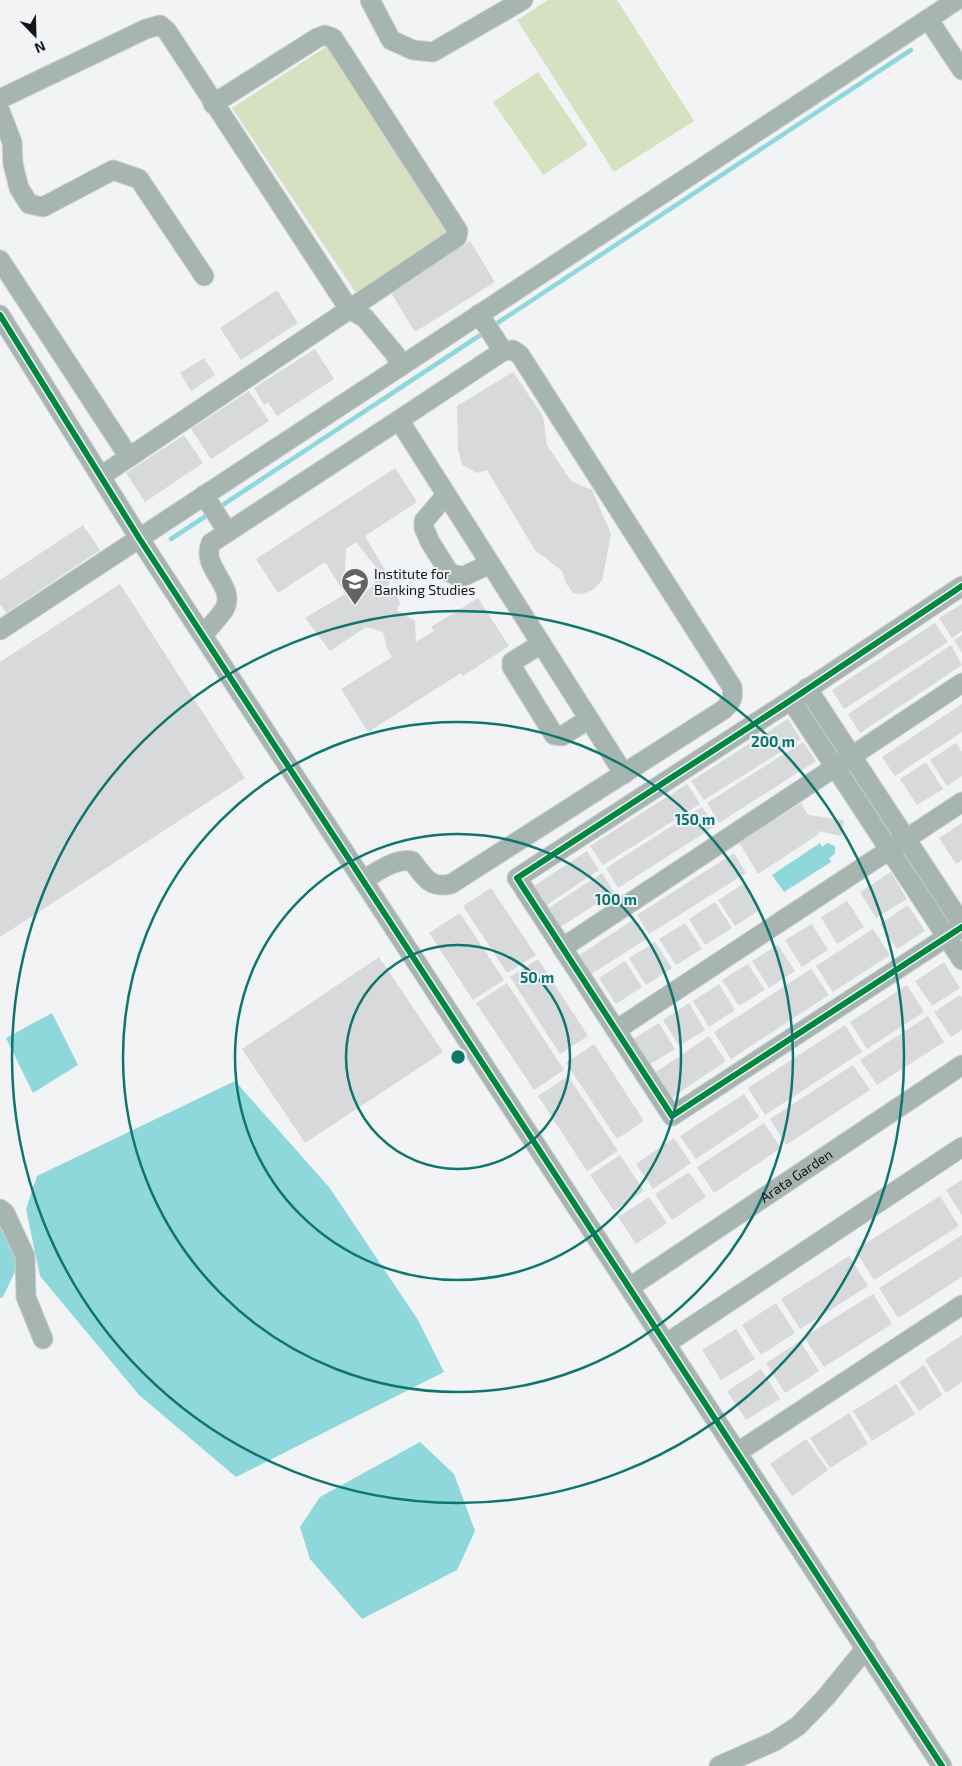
<svg xmlns="http://www.w3.org/2000/svg" width="962" height="1766" viewBox="0 0 962 1766" font-family="'Exo 2',sans-serif">
  <style>
    .green { fill: #d7e0c0 }
    .water { fill: #8ed8dc }
    .lines { fill: none; stroke-linecap: round; stroke-linejoin: round }
    .stream { stroke: #8ed8dc; stroke-width: 4.5 }
    .building { fill: #d7d9da; fill-rule: evenodd }
    .minor-casing { stroke: #cfd0d1; stroke-width: 21 }
    .minor { stroke: #a6b5af; stroke-width: 19 }
    .cycleway-casing { stroke: #eff3f7; stroke-width: 9 }
    .cycleway { stroke: #00873e; stroke-width: 6 }
    .ring { fill: none; stroke: #0f766e; stroke-width: 2.5 }
    .labels { text-anchor: middle; stroke-width: 4; stroke-linejoin: round; paint-order: stroke }
    .poi-label { font-size: 14px; fill: #151617; stroke: #eff3f7; text-anchor: start }
    .street-label { font-size: 14px; fill: #151617; stroke: #eff3f7 }
    .centre { fill: #0f766e; stroke: #eff3f7; stroke-width: 2.5 }
    .ring-label { font-size: 15px; text-anchor: middle; font-weight: bold; fill: #0f766e; stroke: #eff3f7; stroke-width: 4; stroke-linejoin: round; paint-order: stroke }
  </style>
  <rect width="100%" height="100%" fill="#f1f3f5"/>
  <!-- green -->
  <g class="green">
    <path d="M548,0H617L694,121L614,172L517,20Z"/>
    <path d="M327,46L452,233L358,296L232,108Z"/>
    <path d="M538,72L588,145L543,175L493,102Z"/>
  </g>
  <!-- water -->
  <g class="water">
    <path d="M820,843L822,847L827,843L835,846V854L829,858L831,862L784,892L772,875Z"/>
    <path d="M52,1013L78,1065L33,1093L6,1038Z"/>
    <path d="M235,1081L329,1187L418,1320L444,1372L236,1477L139,1395L40,1276L26,1209L37,1176Z"/>
    <path d="M0,1222L18,1265L3,1297L0,1298Z"/>
    <path d="M420,1442L454,1474L475,1531L457,1570L362,1619L310,1559L300,1527L320,1497Z"/>
  </g>
  <g class="lines">
    <!-- stream -->
    <g class="stream">
      <path d="M493,326L911,50"/>
      <path d="M218,508L485,332"/>
      <path d="M171,539L209,514"/>
    </g>
  </g>
  <!-- building -->
  <g class="building">
    <path d="M470,241L495,282L415,332L390,291Z"/>
    <path d="M277,290L298,323L241,360L220,328Z"/>
    <path d="M315,349L334,379L277,416L268,402L264,405L254,388Z"/>
    <path d="M204,358L215,375L191,391L180,373Z"/>
    <path d="M513,372L543,416L547,445L571,481L592,490L611,534L602,581L592,590L583,594L573,593L566,583L562,571L535,550L487,470L477,473L462,465L458,449L457,406Z"/>
    <path d="M249,391L269,421L211,459L191,429Z"/>
    <path d="M184,435L203,463L145,502L126,473Z"/>
    <path d="M395,468L417,502L365,536L388,575L390,582L385,593H396L400,603L397,611L415,621L416,642L434,631L431,627L478,598L509,646L463,676L461,673L368,732L341,689L392,657L387,649L383,632L366,627L330,651L305,618L345,594L325,562L278,593L256,559ZM356,542L379,571L374,584L368,590L358,593L349,589L344,582L346,549Z"/>
    <path d="M83,525L100,550L6,613L0,604V580Z"/>
    <path d="M120,584L245,778L0,937V662Z"/>
    <path d="M962,604V631L952,638L939,618Z"/>
    <path d="M935,623L948,642L844,709L832,690Z"/>
    <path d="M962,635V653L954,640Z"/>
    <path d="M951,645L962,665L860,733L848,714Z"/>
    <path d="M962,704V732L895,776L882,757Z"/>
    <path d="M788,719L801,739L704,800L691,781Z"/>
    <path d="M803,742L816,761L719,823L707,803Z"/>
    <path d="M956,743L962,752V776L947,786L930,760Z"/>
    <path d="M926,762L943,789L917,805L900,779Z"/>
    <path d="M687,784L700,804L603,865L590,846Z"/>
    <path d="M801,803L808,815L844,820L841,836L818,831L819,834L758,874L739,842Z"/>
    <path d="M702,807L715,826L618,888L606,868Z"/>
    <path d="M962,823V860L956,864L939,838Z"/>
    <path d="M587,851L599,870L544,907L531,888Z"/>
    <path d="M734,853L746,873L649,934L637,915Z"/>
    <path d="M891,872L907,899L876,918L860,892Z"/>
    <path d="M602,873L614,892L559,928L547,909Z"/>
    <path d="M745,883L761,909L735,926L718,900Z"/>
    <path d="M491,888L536,955L507,973L463,906Z"/>
    <path d="M847,901L864,927L837,944L821,917Z"/>
    <path d="M715,902L732,928L705,945L689,919Z"/>
    <path d="M908,905L925,931L897,949L880,924Z"/>
    <path d="M460,913L504,980L473,1000L429,933Z"/>
    <path d="M633,920L646,939L590,975L578,956Z"/>
    <path d="M685,923L702,949L676,965L659,939Z"/>
    <path d="M812,924L828,950L802,967L785,940Z"/>
    <path d="M873,929L890,955L833,992L816,966Z"/>
    <path d="M655,942L672,968L646,985L629,958Z"/>
    <path d="M778,945L795,971L769,988L752,961Z"/>
    <path d="M379,957L443,1052L305,1143L242,1049Z"/>
    <path d="M538,959L588,1036L560,1054L510,977Z"/>
    <path d="M625,961L642,987L616,1004L599,978Z"/>
    <path d="M944,962L960,988L932,1006L915,981Z"/>
    <path d="M748,964L765,990L739,1006L722,980Z"/>
    <path d="M811,969L829,995L731,1059L714,1032Z"/>
    <path d="M507,983L564,1070L534,1090L476,1003Z"/>
    <path d="M719,984L735,1010L709,1027L693,1001Z"/>
    <path d="M907,985L924,1012L867,1049L850,1022Z"/>
    <path d="M960,995L962,997V1030L951,1037L934,1012Z"/>
    <path d="M689,1003L705,1030L679,1046L663,1020Z"/>
    <path d="M928,1016L944,1042L877,1085L860,1060Z"/>
    <path d="M659,1023L675,1049L649,1065L633,1039Z"/>
    <path d="M845,1025L862,1052L765,1115L748,1088Z"/>
    <path d="M709,1036L726,1061L670,1099L653,1074Z"/>
    <path d="M594,1044L644,1121L617,1139L566,1063Z"/>
    <path d="M853,1065L870,1090L786,1145L770,1119Z"/>
    <path d="M568,1076L618,1151L587,1171L538,1096Z"/>
    <path d="M744,1094L759,1117L696,1159L680,1136Z"/>
    <path d="M764,1123L781,1148L714,1193L697,1167Z"/>
    <path d="M674,1138L691,1163L653,1189L636,1164Z"/>
    <path d="M620,1155L644,1191L614,1211L590,1175Z"/>
    <path d="M689,1172L706,1197L672,1220L655,1194Z"/>
    <path d="M962,1180V1215L946,1190Z"/>
    <path d="M940,1196L959,1226L874,1280L855,1250Z"/>
    <path d="M649,1197L667,1223L636,1244L618,1217Z"/>
    <path d="M962,1235V1277L898,1318L879,1288Z"/>
    <path d="M849,1256L868,1286L800,1329L781,1299Z"/>
    <path d="M873,1294L892,1324L824,1367L804,1337Z"/>
    <path d="M776,1303L795,1333L761,1355L742,1325Z"/>
    <path d="M736,1329L755,1359L721,1380L702,1350Z"/>
    <path d="M962,1335V1382L946,1393L925,1360Z"/>
    <path d="M800,1341L819,1371L785,1393L766,1363Z"/>
    <path d="M924,1365L942,1395L919,1411L899,1382Z"/>
    <path d="M761,1369L780,1399L746,1420L727,1391Z"/>
    <path d="M896,1384L915,1414L872,1441L853,1411Z"/>
    <path d="M849,1413L868,1444L830,1468L810,1438Z"/>
    <path d="M806,1439L828,1470L792,1496L770,1464Z"/>
  </g>
  <g class="lines">
    <defs>
      <g id="minor">
        <path d="M370,0L391,40L413,50L433,52L523,0"/>
        <path d="M928,19L962,70"/>
        <path d="M0,99L146,29L160,25L167,31L349,309L365,318L395,354L401,366"/>
        <path d="M0,111L12,142L13,164L19,188L29,204L43,207L113,170L139,179L204,276"/>
        <path d="M0,260L129,457"/>
        <path d="M479,314L503,351"/>
        <path d="M0,315L139,538L942,1766"/>
        <path d="M101,476L457,237L458,231L333,38L325,35L317,38L213,104"/>
        <path d="M204,495L227,531"/>
        <path d="M446,495L424,521V528L430,542L449,572L455,575L464,576L490,564"/>
        <path d="M962,586L791,700L517,878L672,1116L962,927"/>
        <path d="M0,630L957,0"/>
        <path d="M203,635C210,626 220,617 225,608C236,585 200,568 211,543L399,420L624,774"/>
        <path d="M541,644L512,662V667L554,735L562,736L589,719"/>
        <path d="M807,688L962,924"/>
        <path d="M791,700L962,960"/>
        <path d="M363,880C377,872 395,858 412,861C424,876 429,889 451,884L723,710C731,703 734,698 732,687L520,355L513,350L503,351L399,420"/>
        <path d="M562,948L962,683"/>
        <path d="M616,1030L962,802"/>
        <path d="M0,1209L5,1213L25,1256L26,1297L43,1339"/>
        <path id="s1" d="M630,1287L962,1065"/>
        <path d="M667,1343L962,1147"/>
        <path d="M738,1452L962,1305"/>
        <path d="M719,1766L775,1741L798,1726L826,1697L866,1648"/>
      </g>
    </defs>
    <!-- minor casing -->
    <use href="#minor" class="minor-casing"/>
    <!-- minor -->
    <use href="#minor" class="minor"/>
    <defs>
      <g id="cycleway">
        <path d="M0,315L139,538L942,1766"/>
        <path d="M962,586L791,700L517,878L672,1116L962,927"/>
      </g>
    </defs>
    <!-- cycleway casing -->
    <use href="#cycleway" class="cycleway-casing"/>
    <!-- cycleway -->
    <use href="#cycleway" class="cycleway"/>
  </g>
  <!-- distance rings -->
  <g class="ring">
    <circle cx="458" cy="1057" r="112"/>
    <circle cx="458" cy="1057" r="223"/>
    <circle cx="458" cy="1057" r="335"/>
    <circle cx="458" cy="1057" r="446"/>
  </g>
  <!-- icons -->
  <defs>
    <symbol id="university-pin" viewBox="-11 -11 22 30"><path d="M0 17L-7.5 6A9.5 9.5 0 1 1 7.5 6Z" fill="#626365" stroke="#eff3f7"/><path d="M0-5L7-2L0 1L-7-2ZM-4 1L0 2.5L4 1V4Q0 6-4 4Z" fill="#fff"/></symbol>
  </defs>
  <g fill-rule="evenodd">
    <use href="#university-pin" x="339" y="566" width="32" height="43"/>
  </g>
  <g class="labels">
    <!-- poi labels -->
    <g class="poi-label">
      <text x="374" y="579">Institute for<tspan x="374" dy="16">Banking Studies</tspan></text>
    </g>
    <!-- street labels -->
    <g class="street-label">
      <text dy="5" stroke="none"><textPath href="#s1" startOffset="200">Arata Garden</textPath></text>
    </g>
  </g>
  <circle cx="458" cy="1057" r="8" class="centre"/>
  <g class="ring-label">
    <text x="773" y="747">200 m</text>
    <text x="695" y="825">150 m</text>
    <text x="616" y="905">100 m</text>
    <text x="537" y="983">50 m</text>
  </g>
  <!-- north arrow -->
  <g transform="translate(35 35) rotate(157)" stroke="#eff3f7" stroke-width="4" paint-order="stroke">
  <path d="M0-4L9 19L0 12L-9 19Z" fill="#151617"/>
  <text y="-8" font-size="14" font-weight="bold" text-anchor="middle" fill="#151617">N</text>
  </g>
</svg>
